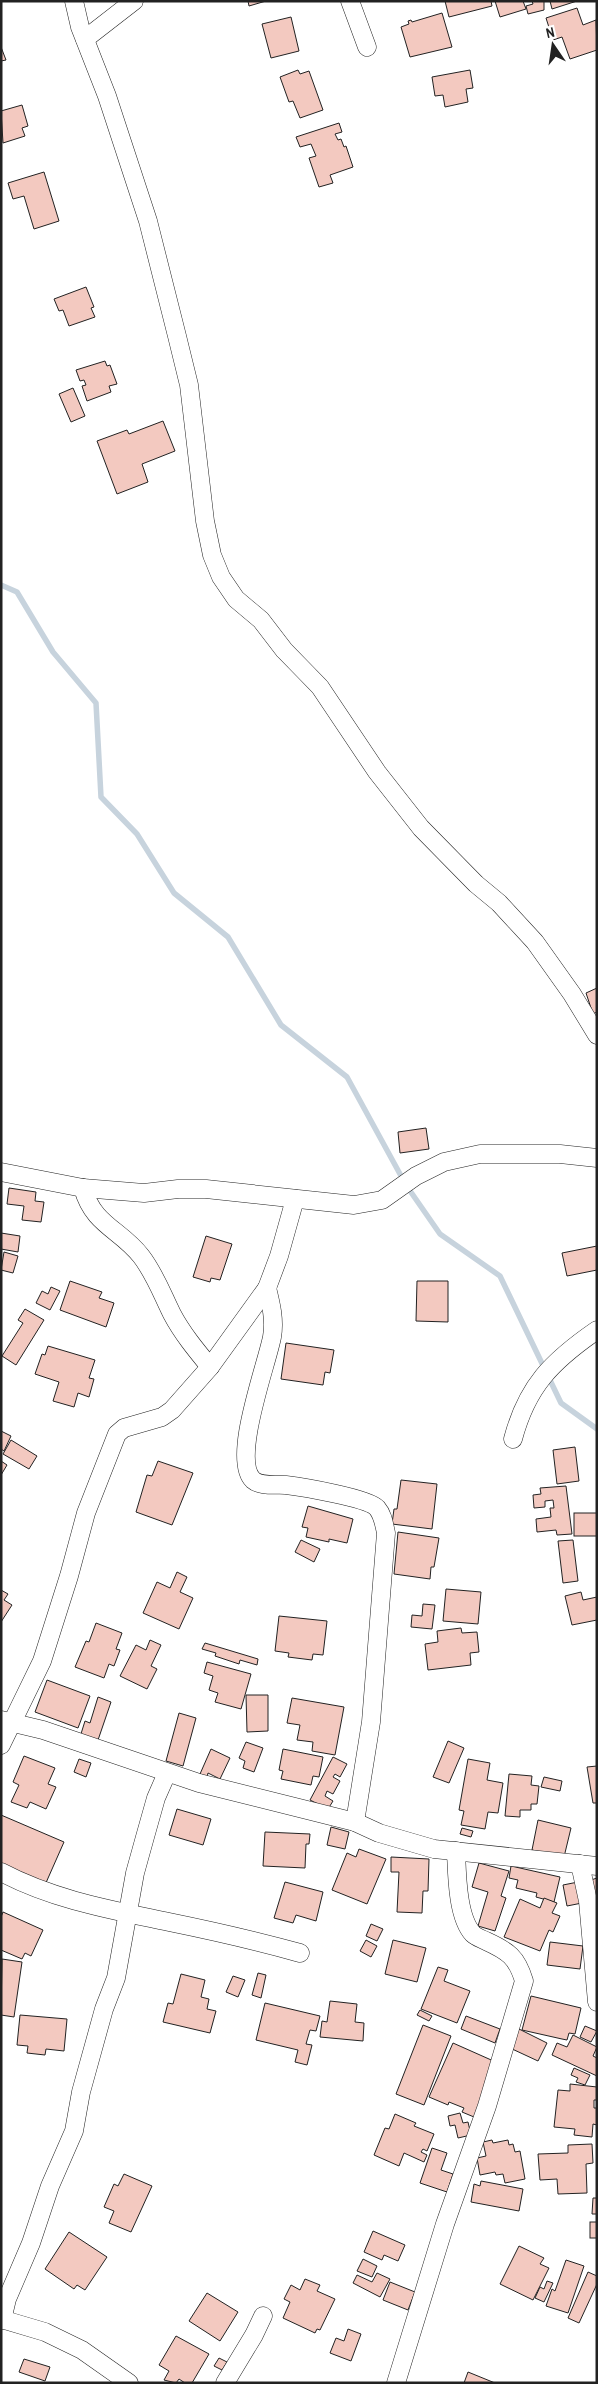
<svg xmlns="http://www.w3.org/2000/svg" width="598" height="2384" viewBox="0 0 598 2384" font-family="'Archivo Narrow',sans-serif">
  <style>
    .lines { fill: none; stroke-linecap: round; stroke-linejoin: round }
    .stream { stroke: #c7d3dd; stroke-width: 5.5 }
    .building { fill: #f3c9c0; stroke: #222 }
    .minor-casing { stroke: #222; stroke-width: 19 }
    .minor { stroke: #fff; stroke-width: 18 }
  </style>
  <rect width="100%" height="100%" fill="#fff"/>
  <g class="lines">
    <!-- stream -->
    <path class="stream" d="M1,585L17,592L53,652L96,703L101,797L137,834L174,893L228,937L281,1025L347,1077L406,1185L440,1234L500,1276L561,1403L597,1429"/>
  </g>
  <!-- building -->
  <g class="building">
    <path d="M248,1H266L249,6Z"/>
    <path d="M445,1H491L492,6L449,17Z"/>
    <path d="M495,1H523L526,9L500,17Z"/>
    <path d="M532,1H544V10L528,14L526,6L533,4Z"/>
    <path d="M550,1H577L552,9Z"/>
    <path d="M577,8L583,25L596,20L597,50L570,59L562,37L553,40L546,18Z"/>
    <path d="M442,13L452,47L410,57L401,27L409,24L408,21L411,20L412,22Z"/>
    <path d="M291,17L299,51L271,58L262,24Z"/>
    <path d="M1,47L6,60L1,61Z"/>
    <path d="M298,70L300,74L309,71L323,110L300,118L293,101L289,102L280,77Z"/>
    <path d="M470,70L473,88L466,89L468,102L445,107L443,95L435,96L432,77Z"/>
    <path d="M22,105L28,126L22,128L25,136L3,143L1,111Z"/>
    <path d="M339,123L342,132L335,134L338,140L341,139L344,147L346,146L353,167L330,175L333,183L319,187L309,158L316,156L311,144L300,147L296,137Z"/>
    <path d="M44,172L59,221L34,229L24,196L13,199L8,183Z"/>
    <path d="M86,287L94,307L91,308L95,317L69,326L63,310L59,311L54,299Z"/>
    <path d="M105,361L107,366L110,365L117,384L109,386L111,392L87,401L82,386L86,385L84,380L80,381L76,370Z"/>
    <path d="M73,388L85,416L71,422L59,394Z"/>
    <path d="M163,421L175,451L142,464L148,482L117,494L97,441L127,430L129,434Z"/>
    <path d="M597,988V1012L593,1014L586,993Z"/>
    <path d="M426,1128L429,1149L400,1153L398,1132Z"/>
    <path d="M9,1188L36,1192L35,1201L44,1202L41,1222L22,1220L24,1206L7,1204Z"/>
    <path d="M1,1233L20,1236L18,1252L1,1249Z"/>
    <path d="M206,1236L232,1244L220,1280L211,1278L210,1282L193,1277Z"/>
    <path d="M597,1246V1270L567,1276L562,1253Z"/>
    <path d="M4,1252L18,1256L13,1273L1,1270Z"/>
    <path d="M70,1281L102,1292L99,1298L114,1303L106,1327L60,1310Z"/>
    <path d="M417,1281H448V1322L416,1321Z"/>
    <path d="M51,1287L60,1291L50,1310L36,1303L42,1291L48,1294Z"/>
    <path d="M25,1309L44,1320L16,1365L2,1356L23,1323L18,1320Z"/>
    <path d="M286,1343L334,1350L330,1373L325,1372L323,1385L281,1379Z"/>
    <path d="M48,1346L95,1360L89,1378L94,1379L89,1397L78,1393L74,1407L53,1401L59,1382L35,1374L42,1354L45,1355Z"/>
    <path d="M1,1431L11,1436L4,1451L1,1449Z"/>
    <path d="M11,1440L37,1456L29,1469L3,1454Z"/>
    <path d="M575,1447L579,1481L557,1484L553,1450Z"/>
    <path d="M1,1461L7,1465L1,1475Z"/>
    <path d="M158,1461L193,1473L172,1525L136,1512L147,1475L152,1476Z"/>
    <path d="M401,1480L437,1484L432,1529L392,1524L394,1509H397Z"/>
    <path d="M566,1486L572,1534L557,1535L556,1530L537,1532L536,1519L551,1517L550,1508H554L553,1500L545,1501V1507L534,1508L533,1495L541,1494L540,1488Z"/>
    <path d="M308,1506L353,1519L347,1543L329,1539V1542L306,1537L308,1528L302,1527Z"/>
    <rect x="574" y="1513" width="23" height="23"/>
    <path d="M398,1532L439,1538L434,1567H431L430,1579L394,1574Z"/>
    <path d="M301,1540L320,1549L314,1562L295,1552Z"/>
    <path d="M573,1540L578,1581L563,1583L558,1541Z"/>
    <path d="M177,1572L187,1577L180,1592L193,1598L179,1629L143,1613L157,1582L170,1588Z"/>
    <path d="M446,1589L481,1592L478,1624L443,1621Z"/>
    <path d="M1,1590L8,1594L4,1600L12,1605L1,1622Z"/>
    <path d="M581,1592L583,1600L597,1597V1620L572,1625L565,1596Z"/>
    <path d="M423,1604L435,1605L432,1629L411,1627L412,1615L422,1616Z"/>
    <path d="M279,1616L327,1621L323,1655L313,1654L312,1660L288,1657L289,1653L275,1651Z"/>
    <path d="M96,1623L122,1633L116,1649L120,1650L114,1666L109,1664L104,1678L75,1667L86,1641L89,1642Z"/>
    <path d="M461,1628L462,1633L477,1632L479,1652L470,1653L471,1665L428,1670L425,1644L438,1642L437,1631Z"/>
    <path d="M150,1640L161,1645L151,1666L157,1669L147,1689L120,1676L136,1645L146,1650Z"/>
    <path d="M205,1643L258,1659L257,1665L240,1660L239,1664L215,1656L216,1653L202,1649Z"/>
    <path d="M207,1662L251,1674L241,1709L215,1702L218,1693L209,1690L213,1676L204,1673Z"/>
    <path d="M47,1680L90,1696L78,1728L35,1712Z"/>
    <path d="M246,1695H268V1731L247,1732Z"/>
    <path d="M98,1697L111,1702L97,1743L80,1737L85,1721L90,1723Z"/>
    <path d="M292,1698L344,1707L335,1755L312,1751L313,1742L297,1740L300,1725L287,1723Z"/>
    <path d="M179,1713L196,1718L183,1766L166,1761Z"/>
    <path d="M448,1741L464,1748L449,1783L433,1777Z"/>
    <path d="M246,1742L263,1748L254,1772L243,1768L245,1761L239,1758Z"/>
    <path d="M211,1749L230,1758L220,1779L208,1773L207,1777L200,1774Z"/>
    <path d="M283,1749L323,1757L319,1777L313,1776L311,1785L281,1779L283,1771L279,1770Z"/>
    <path d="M24,1756L55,1768L48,1784L56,1787L46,1809L30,1802L27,1808L11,1802L19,1785L13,1782Z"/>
    <path d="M333,1757L347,1764L340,1777L335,1774L333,1777L340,1781L333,1794L327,1791L325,1796L333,1801L328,1809L310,1800Z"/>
    <path d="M79,1759L91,1763L86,1777L74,1772Z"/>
    <path d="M468,1759L490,1763L487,1780L503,1783L498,1813L488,1812L485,1829L461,1825L464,1811L459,1810Z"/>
    <path d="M597,1766V1803H593L587,1767Z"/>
    <path d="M509,1774L532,1776L531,1785L539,1786L537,1804H531V1810H520V1817L505,1816Z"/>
    <path d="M544,1777L562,1781L560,1791L541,1787Z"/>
    <path d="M177,1809L211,1819L203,1845L169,1835Z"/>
    <path d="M1,1815L64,1842L45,1885L1,1866Z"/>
    <path d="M538,1820L571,1828L564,1857L532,1850Z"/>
    <path d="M331,1827L349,1832L345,1849L327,1845Z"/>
    <path d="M462,1828L473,1831L471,1837L460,1834Z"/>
    <path d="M265,1832L310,1834L309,1844H306L305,1868L263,1866Z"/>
    <path d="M359,1849L386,1859L367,1904L332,1890L347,1853L356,1857Z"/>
    <path d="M391,1857L429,1859L428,1891H423L422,1913L397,1912L399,1872H391Z"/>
    <path d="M479,1863L509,1871L501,1896L506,1898L495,1931L478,1926L488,1892L472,1887Z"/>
    <path d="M511,1866L560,1877L554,1902L536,1897L537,1893L516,1888L518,1880L509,1878Z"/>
    <path d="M597,1878V1911L591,1880Z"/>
    <path d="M285,1882L323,1892L316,1921L296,1915L293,1923L274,1918Z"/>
    <path d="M578,1882L582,1903L567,1906L563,1885Z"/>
    <path d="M544,1898L557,1903L552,1913L560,1916L553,1932L549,1930L540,1951L504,1937L520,1899L540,1908Z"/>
    <path d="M3,1912L43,1930L31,1956L25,1953L22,1959L1,1950V1917Z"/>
    <path d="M371,1924L383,1929L377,1941L366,1936Z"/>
    <path d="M366,1940L377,1946L371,1957L360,1951Z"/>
    <path d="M393,1940L426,1948L417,1982L385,1974Z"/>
    <path d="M550,1942L583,1946L580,1969L547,1965Z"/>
    <path d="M2,1959L22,1962L14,2017L1,2015Z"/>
    <path d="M438,1967L448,1970L444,1981L470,1991L457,2023L421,2009Z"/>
    <path d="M258,1973L266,1975L261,1998L252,1995Z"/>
    <path d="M181,1974L205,1980L201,1997L209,1999L207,2009L216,2011L210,2033L163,2022L168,2003L173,2004Z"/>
    <path d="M233,1976L245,1980L238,1997L226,1992Z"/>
    <path d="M531,1996L581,2008L575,2034L569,2033L567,2040L562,2039L522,2030Z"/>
    <path d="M330,2001L357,2004L355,2022L364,2023L363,2041L320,2037L322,2021L327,2022Z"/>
    <path d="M265,2003L320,2016L316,2031L310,2030L306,2044L312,2045L307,2065L295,2062L298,2050L256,2040Z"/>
    <path d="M420,2010L432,2016L429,2021L417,2015Z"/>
    <path d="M20,2015L67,2019L64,2051L46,2049L45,2055L27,2053L28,2046L17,2045Z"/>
    <path d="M466,2016L500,2029L495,2043L461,2029Z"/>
    <path d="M423,2025L451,2036L424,2105L396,2094Z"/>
    <path d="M585,2026L597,2031L591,2042L580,2037Z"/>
    <path d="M519,2029L547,2043L538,2061L510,2048Z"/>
    <path d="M573,2035L597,2047L593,2056L597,2058V2076L552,2055L557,2043L567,2047Z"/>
    <path d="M453,2043L498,2063L474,2117L462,2112L464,2108L449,2102L448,2105L429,2097Z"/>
    <path d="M574,2068L590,2075L585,2085L576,2082L578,2078L571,2075Z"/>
    <path d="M570,2084L597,2087V2100H594V2108H597V2125L593,2124L592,2137L574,2135L575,2129L554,2127L558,2090L570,2091Z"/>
    <path d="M460,2113L463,2123L468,2122L471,2135L458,2138L455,2125L450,2126L448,2116Z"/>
    <path d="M395,2114L416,2123L414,2126L434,2134L427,2151L423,2149L421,2152L427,2155L424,2162L404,2153L399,2166L374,2155L385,2128L389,2129Z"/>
    <path d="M492,2140L493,2143L508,2140L509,2145L513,2144L515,2152L520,2151L525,2179L505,2183L503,2174L496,2175L495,2172L480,2175L477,2158L486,2156L483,2142Z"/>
    <path d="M592,2144L593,2163L586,2164L587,2193L558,2194L557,2179L540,2180L538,2154L568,2153V2145Z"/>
    <path d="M432,2148L447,2153L441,2170L453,2174L447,2192L420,2183Z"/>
    <path d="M124,2174L152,2186L131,2232L109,2223L114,2211L104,2207L114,2184L118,2186Z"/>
    <path d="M481,2181L523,2189L519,2211L471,2202L474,2184L480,2186Z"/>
    <path d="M593,2198H597V2214H592Z"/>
    <rect x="590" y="2222" width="7" height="16"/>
    <path d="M373,2231L405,2245L398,2261L384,2255L382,2260L364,2252Z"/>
    <path d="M69,2232L107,2257L85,2290L77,2285L74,2289L45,2269Z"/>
    <path d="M519,2246L544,2258L540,2264L549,2268L533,2300L500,2284Z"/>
    <path d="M363,2259L377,2266L372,2277L357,2271Z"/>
    <path d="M566,2260L584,2266L568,2313L546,2306L552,2289L555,2291Z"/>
    <path d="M588,2272L597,2276V2284L579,2323L568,2318Z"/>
    <path d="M377,2273L390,2279L380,2297L353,2283L357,2275L372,2282Z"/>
    <path d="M305,2279L320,2285L317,2291L335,2299L320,2330L317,2329L315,2333L283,2318L290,2302L284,2299L291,2285L300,2290Z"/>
    <path d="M547,2281L553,2283L544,2302L535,2298L540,2287L544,2289Z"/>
    <path d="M390,2282L415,2292L408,2310L383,2300Z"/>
    <path d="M207,2293L238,2312L220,2341L189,2321Z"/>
    <path d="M348,2329L361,2334L351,2361L330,2353L336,2338L344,2341Z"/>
    <path d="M176,2336L209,2354L192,2383H185L179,2379L176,2383L164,2380L169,2371L159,2365Z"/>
    <path d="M219,2358L227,2362L222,2370L214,2366Z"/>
    <path d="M24,2359L50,2367L45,2381L19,2372Z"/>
    <path d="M468,2372L495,2383H464Z"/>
  </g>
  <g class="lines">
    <defs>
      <g id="minor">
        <path d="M74,1L80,27L107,96L148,221L177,336L189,385L205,521L212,555L221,577L236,599L261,620L284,650L320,687L377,772L421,828L476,884L499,903L535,942L572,994L597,1035"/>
        <path d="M350,1L367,47"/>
        <path d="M85,39L134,1"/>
        <path d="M1,1172L83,1188L144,1193L178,1189H206L354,1205L382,1200L416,1176L444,1162L480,1154H560L597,1158"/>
        <path d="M83,1188C93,1225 120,1229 141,1256C155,1274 162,1294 172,1314C182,1333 196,1350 210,1367"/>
        <path d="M267,1288C271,1304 275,1320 272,1337C267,1364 231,1459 253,1480C261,1487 277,1484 286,1485C302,1487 368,1498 377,1508C383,1515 384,1524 386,1533L371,1722L355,1822"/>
        <path d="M513,1439C527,1386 552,1361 597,1330"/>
        <path d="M1,1720L43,1730L199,1783L355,1822L379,1833L434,1849L597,1866"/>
        <path d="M1,1745L42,1661L69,1576L86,1513L117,1434L124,1428L162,1417L172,1410L210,1367L267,1288L279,1256L295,1199"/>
        <path d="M580,1864L588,1901L597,2002"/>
        <path d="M1,1872C54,1900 112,1910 169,1922C213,1931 257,1941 300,1953"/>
        <path d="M1,2319L45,2332L82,2350L129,2383"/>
        <path d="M2,2320L7,2299L31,2243L50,2186L74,2131L81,2092L104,2009L116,1978L135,1873L145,1837L156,1798L167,1773"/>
        <path d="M225,2383L254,2335L263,2316"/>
        <path d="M396,2383L445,2224L487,2106L524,1981C517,1957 508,1951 486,1941C482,1939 476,1937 473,1934C457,1917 457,1873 456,1851"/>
      </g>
    </defs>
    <!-- minor casing -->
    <use href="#minor" class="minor-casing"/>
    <!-- minor -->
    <use href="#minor" class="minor"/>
  </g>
  <!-- border -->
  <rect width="598" height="2384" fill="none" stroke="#222222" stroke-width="5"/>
  <!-- north arrow -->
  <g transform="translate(553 45) rotate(347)" stroke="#ffffff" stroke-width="4" paint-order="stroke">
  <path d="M0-4L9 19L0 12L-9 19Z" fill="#222222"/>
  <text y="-8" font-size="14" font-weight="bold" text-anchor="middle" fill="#222222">N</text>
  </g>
</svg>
